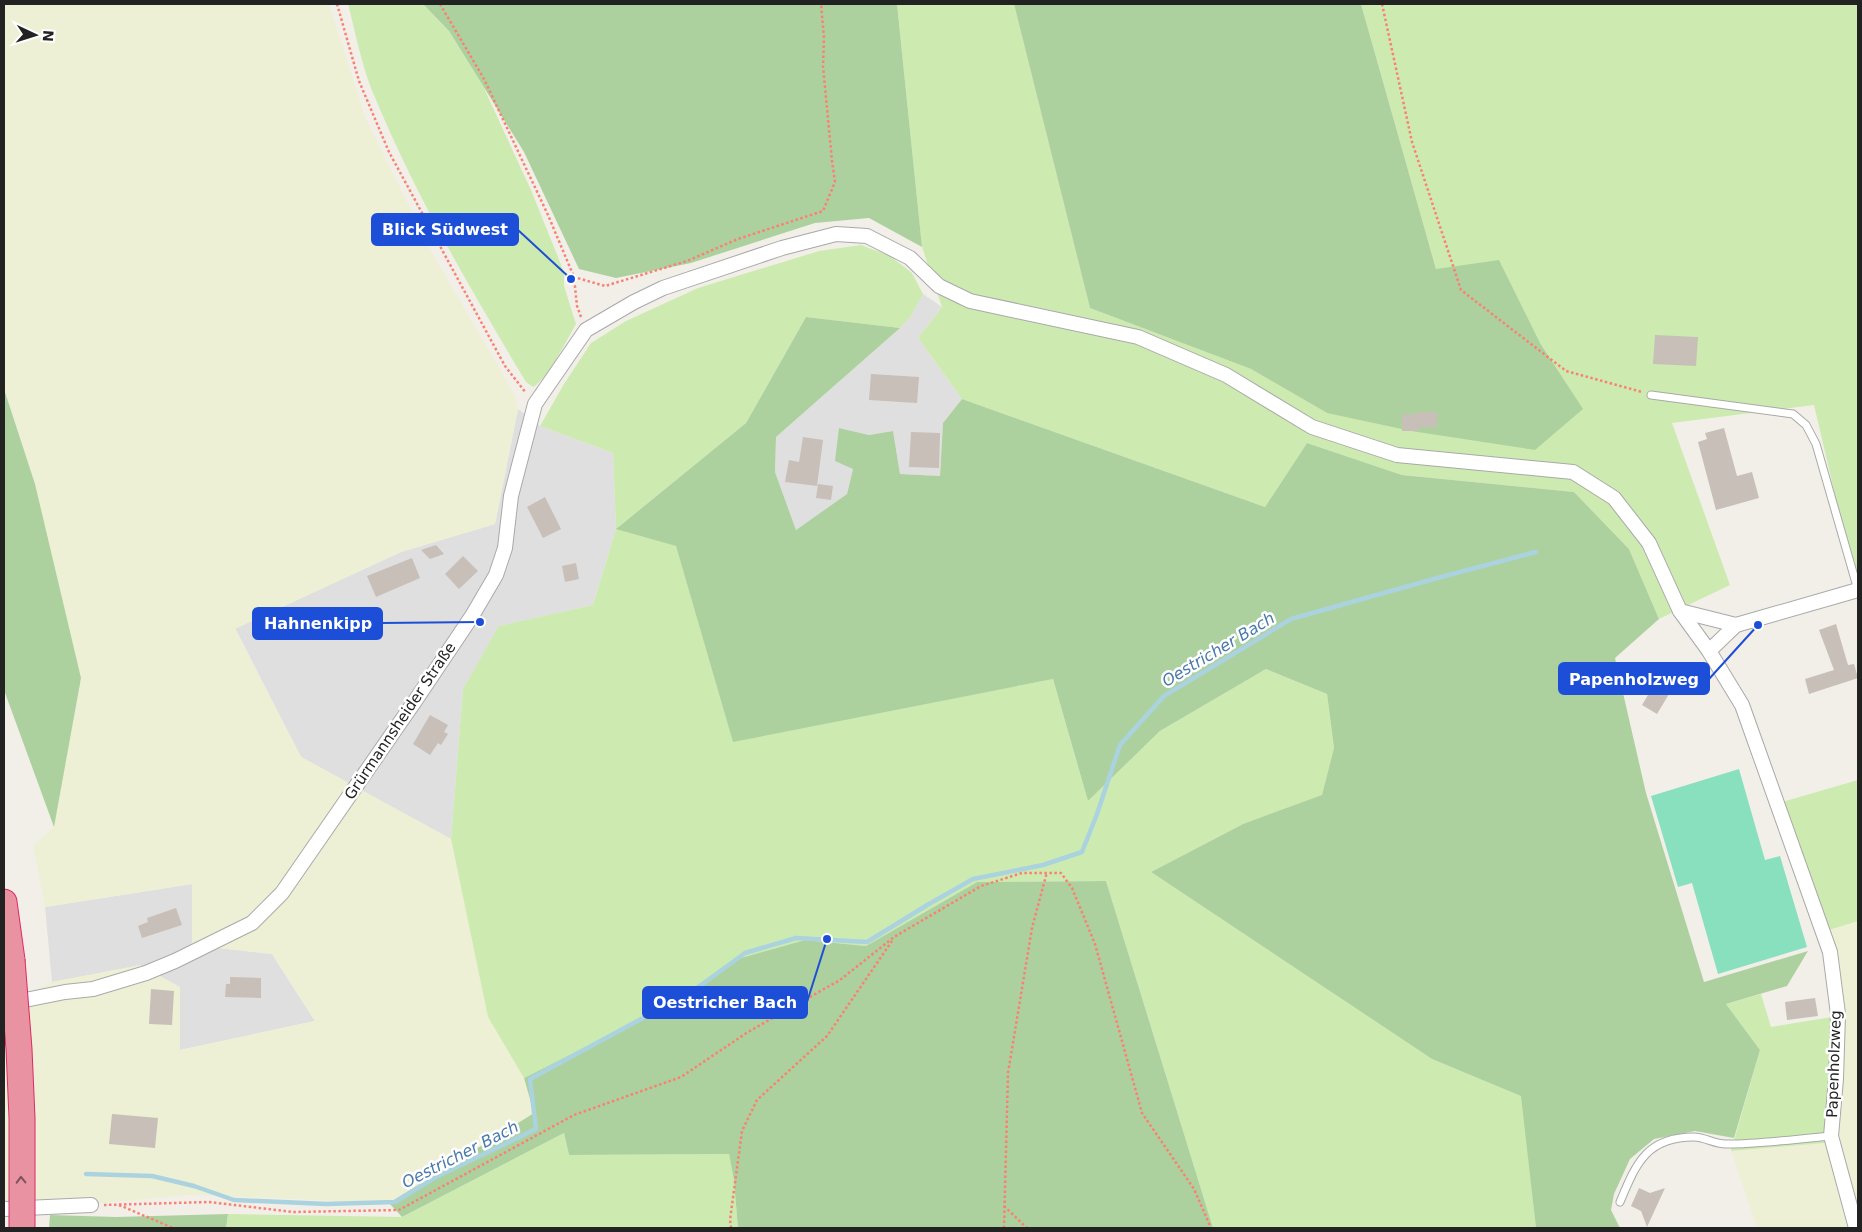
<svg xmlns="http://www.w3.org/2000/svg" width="1862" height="1232" viewBox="0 0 1862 1232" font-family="'DejaVu Sans',sans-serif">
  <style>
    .residential { fill: #e0dfdf }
    .farmland { fill: #eef0d5 }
    .grass { fill: #cdebb0 }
    .forest { fill: #add19e }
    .pitch { fill: #88e0be }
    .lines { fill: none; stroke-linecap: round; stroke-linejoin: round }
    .stream { stroke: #aad3df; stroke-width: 4.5 }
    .building { fill: #c7bfb8 }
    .lane-casing { stroke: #a9a9a9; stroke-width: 9 }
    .street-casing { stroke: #a9a9a9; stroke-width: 16 }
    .highway-casing { stroke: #dc2a67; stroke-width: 27 }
    .path { stroke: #fa8072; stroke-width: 2.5; stroke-dasharray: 2.5 2.5; stroke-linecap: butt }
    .lane { stroke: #fff; stroke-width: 7 }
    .street { stroke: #fff; stroke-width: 14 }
    .highway { stroke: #e892a2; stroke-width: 25 }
    .highway-bridge-casing { stroke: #dc2a67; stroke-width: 27; stroke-linecap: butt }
    .highway-bridge { stroke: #e892a2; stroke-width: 25 }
    .oneway { stroke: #7b545c }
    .labels { text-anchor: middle; stroke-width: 5; stroke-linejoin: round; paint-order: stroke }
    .street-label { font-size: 15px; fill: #222; stroke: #fff }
    .water-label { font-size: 16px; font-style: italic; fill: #4a7aab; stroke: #fff }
    .leader { fill: none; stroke: #1d4ed8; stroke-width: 2 }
    .callout-dot { fill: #1d4ed8; stroke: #fff; stroke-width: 2 }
    .callout { fill: #1d4ed8; stroke: #1d4ed8; stroke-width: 2 }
    .callout-label { font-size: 16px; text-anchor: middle; font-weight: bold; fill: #fff }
  </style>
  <rect width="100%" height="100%" fill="#f2efe9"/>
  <!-- residential -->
  <g class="residential">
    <path d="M923,294L942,307L918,338L962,399L943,423L940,476L900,474L893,431L869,435L839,428L853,469L847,494L796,530L775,472L776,437L900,328L911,316Z"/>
    <path d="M518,409L540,426L613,453L616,529L593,605L500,626L463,689L451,839L301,757L235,628L401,552L495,524Z"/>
    <path d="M192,884V945L272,954L315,1021L180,1050V987L140,966L52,982L45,907Z"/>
  </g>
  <!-- farmland -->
  <g class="farmland">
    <path d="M4,4H329L366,119L435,258L515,395L518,409L495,524L401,552L235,629L301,757L451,839L488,1017L524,1078L535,1113L389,1203L189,1195L4,1212V1005L52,982L140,965L180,987V1050L315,1021L272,954L192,945V884L45,907L33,845L54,827L35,484L4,389Z"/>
    <path d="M1858,921V1212L1836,1136L1829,930Z"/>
    <path d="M1825,1143L1849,1228H1757L1731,1151Z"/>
  </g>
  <!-- grass -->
  <g class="grass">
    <path d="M348,4H423L449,31L483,86L531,190L564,272V286L576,324C567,339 548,379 533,387L526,382C469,287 413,191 371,88C361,62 355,31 348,4Z"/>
    <path d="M897,4H1014L1090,308L1251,369L1327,413L1582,409L1540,343L1436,269L1361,4H1858V593L1814,405L1672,423L1730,585L1659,619L1629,549L1574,492L1402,475L1307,443L1265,507L962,399L918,338L942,307L922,247Z"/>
    <path d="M861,245L890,256L912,273L923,294L911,316L900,328L806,317L746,423L617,528L676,545L733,741L1053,679L1088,801L1160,731L1266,669L1327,694L1334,748L1322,796L1243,824L1151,872L1432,1059L1522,1096L1536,1228H1213L1106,881L977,882L866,946L805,940L737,959L657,1011L524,1078L488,1017L451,839L463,689L499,626L593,605L616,529L613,453L540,426L564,384L591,343L626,321L698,288L819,251Z"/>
    <path d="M1858,780V921L1829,930L1782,802Z"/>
    <path d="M1761,994L1771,1027L1832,1017L1831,1071L1825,1143L1731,1151L1760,1050L1726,1004Z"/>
    <path d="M564,1133L569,1155L729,1154L734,1181L738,1228H226L228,1214L402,1217Z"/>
  </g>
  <!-- forest -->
  <g class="forest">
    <path d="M423,4H897L922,247L869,218L815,223L691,263L616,278L579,269L524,152L449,31Z"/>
    <path d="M1014,4H1361L1436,269L1499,260L1540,343L1583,409L1535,450L1411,431L1327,413L1251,369L1090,308Z"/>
    <path d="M806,317L900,328L776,437L775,472L796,530L847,494L853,469L835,461L839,428L869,435L893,431L900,474L940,476L943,423L962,399L1265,507L1307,443L1402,475L1574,492L1629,549L1659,619L1615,658L1646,793L1704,982L1808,951L1787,986L1726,1004L1760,1050L1734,1138L1695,1131L1654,1139L1630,1159L1614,1194L1611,1210L1620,1228H1536L1521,1096L1432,1059L1151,872L1243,824L1322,795L1334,748L1327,694L1266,669L1160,731L1088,801L1053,679L733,742L676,546L616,529L746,423Z"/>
    <path d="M4,389L35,484L81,678L54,827L4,690Z"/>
    <path d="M1106,881L1213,1228H738L734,1181L729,1154L569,1155L564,1133L402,1217L389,1203L534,1113L524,1078L657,1011L737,959L805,940L866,946L977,882Z"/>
    <path d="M228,1214L226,1228H49L50,1215L116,1217Z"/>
  </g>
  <!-- pitch -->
  <path class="pitch" d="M1739,769L1765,860L1780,856L1807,947L1718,974L1692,883L1678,887L1651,796Z"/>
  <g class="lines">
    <!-- stream -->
    <path class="stream" d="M86,1174L152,1176L194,1186L234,1200L326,1204L395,1202L436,1177L536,1129L530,1079L693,991L745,953L796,938L867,942L929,904L973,879L1043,865L1082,852L1097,814L1120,745L1164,696L1291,619L1441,577L1536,552"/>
  </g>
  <!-- building -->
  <g class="building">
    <path d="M1655,335L1698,337L1696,366L1653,364Z"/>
    <path d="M871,374L919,377L917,403L869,400Z"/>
    <path d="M1418,412H1437V427H1419V431H1402V414H1418Z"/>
    <path d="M1724,428L1737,476L1752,472L1759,498L1716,510L1698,442L1707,439L1705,433Z"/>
    <path d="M911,432L940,433L939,468L909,467Z"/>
    <path d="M803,437L823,440L817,486L785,482L789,460L799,462Z"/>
    <path d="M818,484L833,486L831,500L816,498Z"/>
    <path d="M545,497L561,529L543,538L527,507Z"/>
    <path d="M436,545L444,554L430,559L421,550Z"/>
    <path d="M463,556L478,571L459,589L445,574Z"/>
    <path d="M412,558L420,578L376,597L367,576Z"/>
    <path d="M576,563L579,579L565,582L562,566Z"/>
    <path d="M1836,624L1848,665L1854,664L1858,678L1809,694L1805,679L1834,670L1819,630Z"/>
    <path d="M1654,685L1669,694L1657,714L1642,705Z"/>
    <path d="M430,715L448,725L444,732L448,734L441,745L438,743L430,755L413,744Z"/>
    <path d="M176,908L182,925L142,938L138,926L148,922L147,918Z"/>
    <path d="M230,977L261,978V998L225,997L226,984H230Z"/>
    <path d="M151,989L174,991L172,1025L149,1024Z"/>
    <path d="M1815,998L1818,1016L1787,1020L1785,1002Z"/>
    <path d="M112,1114L158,1118L155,1148L109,1144Z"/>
    <path d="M1639,1188L1650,1193L1665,1188L1647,1227L1641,1211L1631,1206Z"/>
  </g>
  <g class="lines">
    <defs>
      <g id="lane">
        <path d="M1651,395L1793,414L1806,425L1816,444L1858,590"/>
        <path d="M1620,1202C1636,1164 1646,1137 1694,1137C1705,1137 1716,1145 1727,1144C1761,1144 1796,1139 1831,1136"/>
      </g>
      <g id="street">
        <path d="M1680,611L1736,625L1858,590"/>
        <path d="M1709,651L1736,625"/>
        <path d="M10,1003L65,992L93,989L146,973L175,961L252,923L282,893L415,701L472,616L496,575L505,548L511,496L535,404L586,330L634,302L663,288L782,248L836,234L867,236L910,258L939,286L970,301L1138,337L1226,375L1312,427L1397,455L1573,472L1614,498L1649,543L1680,611L1709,651L1742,705L1830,952L1838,1014L1836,1079L1831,1136L1856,1228"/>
        <path d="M4,1209L91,1205"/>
      </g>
      <path id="highway" d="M4,902L12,960"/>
    </defs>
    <!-- lane casing -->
    <use href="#lane" class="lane-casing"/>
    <!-- street casing -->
    <use href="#street" class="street-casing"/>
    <!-- highway casing -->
    <use href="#highway" class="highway-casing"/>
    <!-- path -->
    <g class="path">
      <path d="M337,4L359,81L389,152L505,366L526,393"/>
      <path d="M440,4L484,79L548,215L574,277"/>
      <path d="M1382,4L1412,142L1461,290L1566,371L1642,392"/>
      <path d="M581,317L577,306L574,277L605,286L687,261L738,239L823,211L835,182L832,161L823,66L824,38L821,4"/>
      <path d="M104,1205L209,1202L293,1212L399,1210L574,1115L681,1077L748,1032L840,980L894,937L981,886L1022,873H1061L1072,888L1095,944L1142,1113L1194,1189L1211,1228"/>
      <path d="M119,1205L173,1228"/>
      <path d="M1004,1206L1027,1228"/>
      <path d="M731,1228L730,1220L742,1131L757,1100L827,1036L892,941"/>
      <path d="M1004,1228L1008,1073L1032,928L1047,872"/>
    </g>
    <!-- lane -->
    <use href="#lane" class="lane"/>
    <!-- street -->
    <use href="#street" class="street"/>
    <!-- highway -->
    <use href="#highway" class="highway"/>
    <defs>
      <path id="highway-bridge" d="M12,960L19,1049L22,1118V1228"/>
    </defs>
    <!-- highway-bridge casing -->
    <use href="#highway-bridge" class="highway-bridge-casing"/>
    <!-- highway-bridge -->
    <use href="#highway-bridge" class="highway-bridge"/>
  </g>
  <!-- one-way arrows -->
  <defs><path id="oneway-chevron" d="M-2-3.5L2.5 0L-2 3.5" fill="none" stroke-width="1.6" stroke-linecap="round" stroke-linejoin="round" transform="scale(1.25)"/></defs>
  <use class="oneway" href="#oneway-chevron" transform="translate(21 1180) rotate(-91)"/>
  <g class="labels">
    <!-- street labels -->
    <g class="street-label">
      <text transform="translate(400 721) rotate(-56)" y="5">Grürmannsheider Straße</text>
      <text transform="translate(1834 1064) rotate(-88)" y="5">Papenholzweg</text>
    </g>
    <!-- water labels -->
    <g class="water-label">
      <text transform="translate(1218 649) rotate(-31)" y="6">Oestricher Bach</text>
      <text transform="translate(460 1154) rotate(-27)" y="6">Oestricher Bach</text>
    </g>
  </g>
  <!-- callouts -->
  <path class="leader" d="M571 279L518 230M480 622L382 623M1758 625L1709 679M827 939L807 1002"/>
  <g class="callout-dot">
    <circle cx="571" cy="279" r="5"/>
    <circle cx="480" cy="622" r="5"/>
    <circle cx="1758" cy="625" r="5"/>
    <circle cx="827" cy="939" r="5"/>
  </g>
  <g class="callout">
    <rect x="372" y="214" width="146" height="31" rx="5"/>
    <rect x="253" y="608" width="129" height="31" rx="5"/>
    <rect x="1559" y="663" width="150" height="31" rx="5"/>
    <rect x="643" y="987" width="164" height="31" rx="5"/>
  </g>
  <g class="callout-label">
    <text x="445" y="235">Blick Südwest</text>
    <text x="318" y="629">Hahnenkipp</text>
    <text x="1634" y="685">Papenholzweg</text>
    <text x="725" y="1008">Oestricher Bach</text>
  </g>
  <!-- border -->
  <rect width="1862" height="1232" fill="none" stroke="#222222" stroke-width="10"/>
  <!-- north arrow -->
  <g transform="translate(35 35) rotate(94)" stroke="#ffffff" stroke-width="4" paint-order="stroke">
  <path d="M0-4L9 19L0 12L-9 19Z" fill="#222222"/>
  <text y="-8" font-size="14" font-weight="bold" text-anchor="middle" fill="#222222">N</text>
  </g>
</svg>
